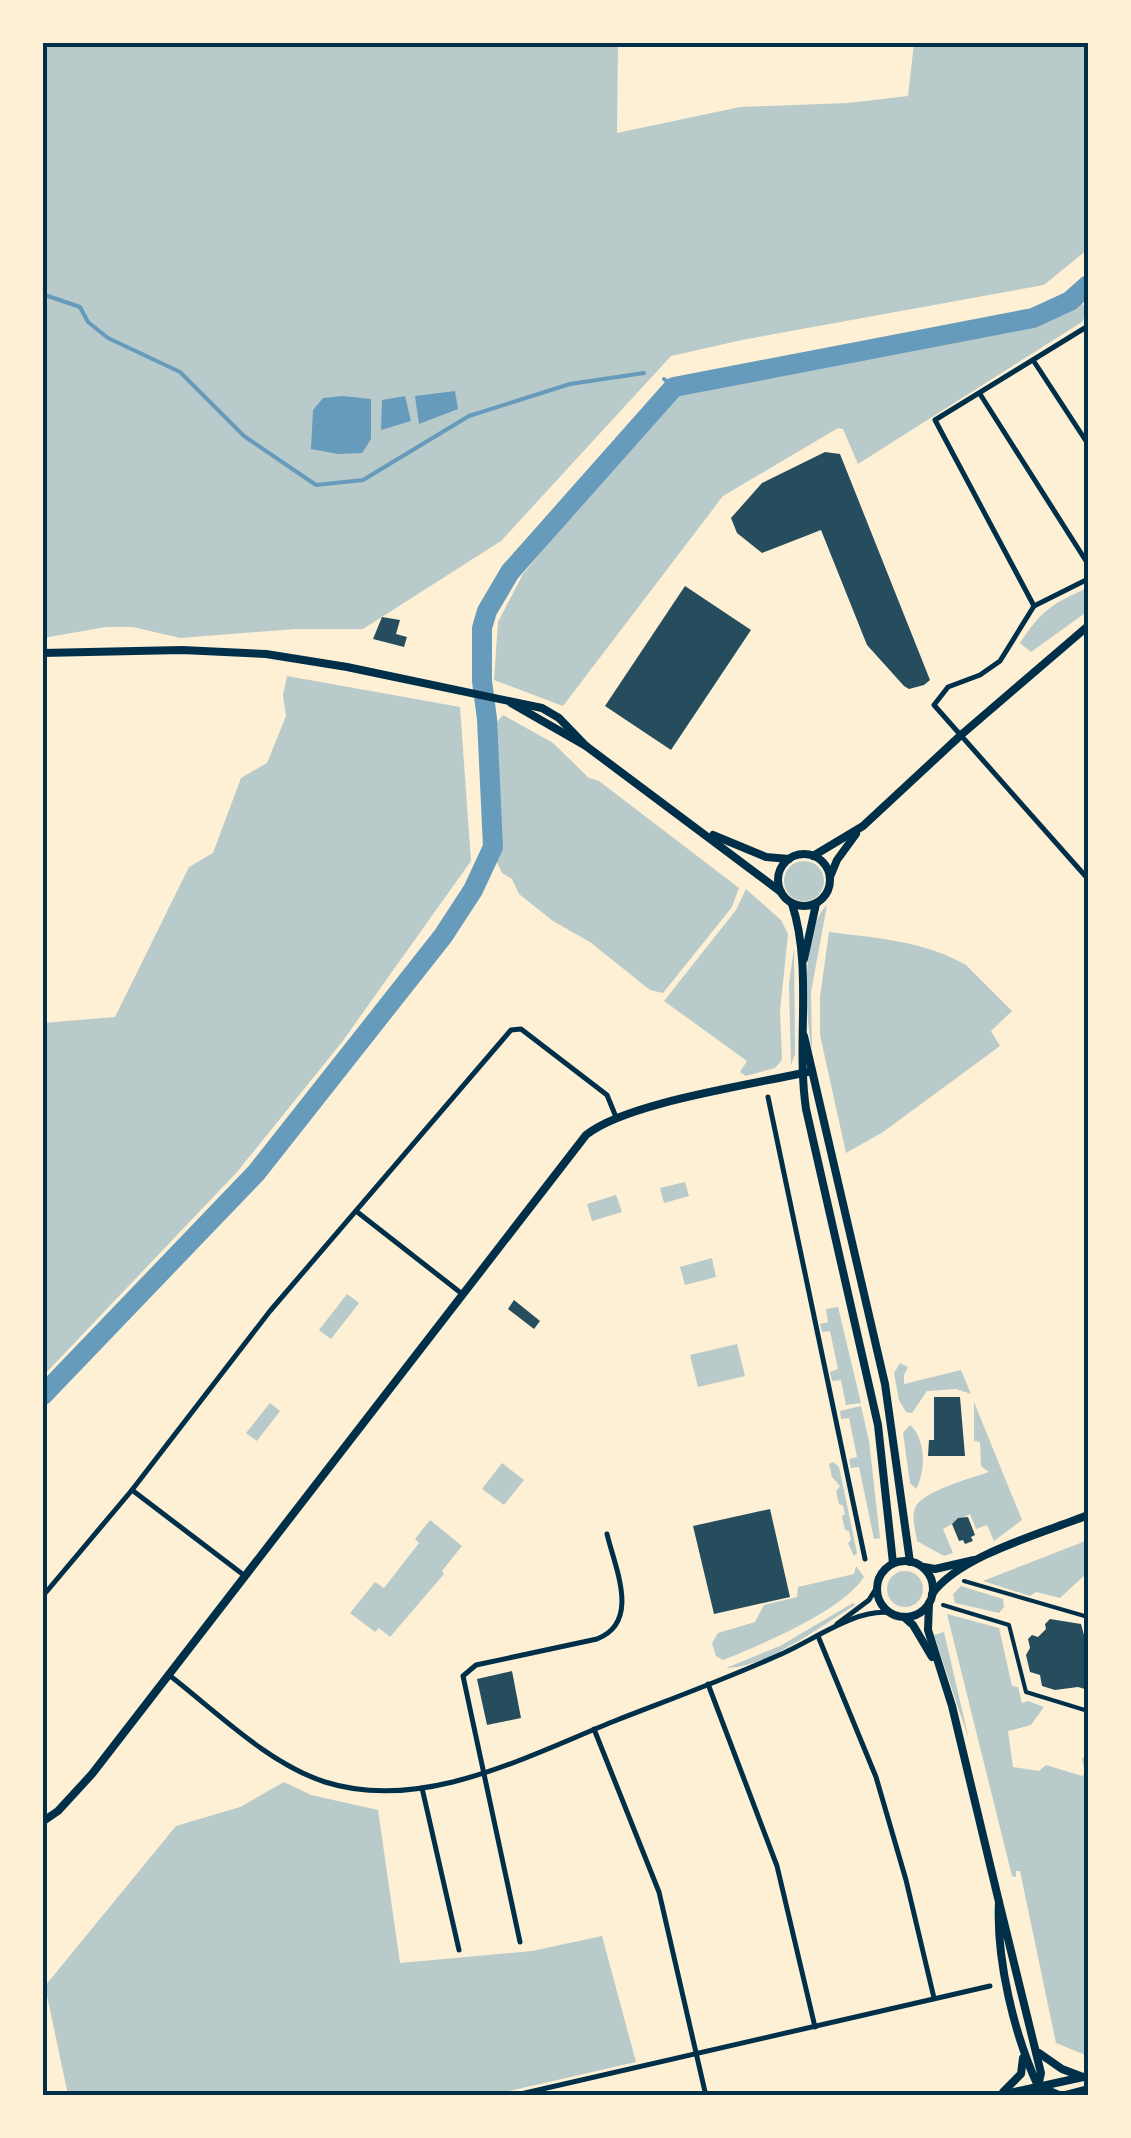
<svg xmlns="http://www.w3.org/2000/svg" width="1131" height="2138" viewBox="0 0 1131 2138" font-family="Arial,sans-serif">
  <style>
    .green { fill: #b9caca }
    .water { fill: #669bbc }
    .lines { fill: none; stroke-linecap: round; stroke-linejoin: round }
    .stream { stroke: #669bbc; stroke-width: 4 }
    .river { stroke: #669bbc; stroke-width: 20 }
    .building { fill: #264d5e }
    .pedestrian { stroke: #003049; stroke-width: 4 }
    .minor { stroke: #003049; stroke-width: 5 }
    .tertiary { stroke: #003049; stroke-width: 8 }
    .neatline { fill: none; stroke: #003049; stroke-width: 4 }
  </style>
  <rect width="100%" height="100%" fill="#fdf0d5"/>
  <!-- green -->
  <g class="green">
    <path d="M43,43H618L617,133L740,107L848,103L908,96L914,43H1088V249L1044,285L742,340L671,356L501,541L363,629H296L180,638L133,627H106L43,638Z"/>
    <path d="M1081,301L1087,312L1082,322L858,464L843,429L838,428L723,496L563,706L494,680L498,622L523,574L675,392L1035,323Z"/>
    <path d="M1088,588V611L1031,652L1020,643C1041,611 1052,603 1088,588Z"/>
    <path d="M287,676L460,707L471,861L342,1042L237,1172L43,1376V1023L115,1017L189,867L213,853L241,778L267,763L286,716L283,695Z"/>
    <path d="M503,715L553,743L589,778L599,781L739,888L732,907L663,993L650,990L590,942L553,921L519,894L512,879L502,873L496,860L499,841L494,765L495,724Z"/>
    <circle cx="804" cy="881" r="20"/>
    <path d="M746,889L781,920L788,934L780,1011L782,1060L775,1068L746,1076L740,1072L747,1061L664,1001L736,910Z"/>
    <path d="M827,905L811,992L812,1050C805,1018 801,929 827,905Z"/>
    <path d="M829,932C877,938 924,941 966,965L1012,1011L991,1031L1000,1046L883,1132L846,1153L820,1035V997Z"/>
    <path d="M794,948L795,1054L791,1065L789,984Z"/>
    <path d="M685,1182L689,1196L664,1203L660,1188Z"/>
    <path d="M616,1195L622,1212L592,1221L587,1204Z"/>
    <path d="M712,1258L716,1277L685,1285L680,1267Z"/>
    <path d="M347,1294L359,1303L331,1339L319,1330Z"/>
    <path d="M838,1307L861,1403L846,1405L841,1380L832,1381L830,1372L838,1369L830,1331L822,1332L820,1324L828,1322L826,1309Z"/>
    <path d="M737,1344L745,1376L698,1387L690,1355Z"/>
    <path d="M900,1363L908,1367L904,1375V1384L961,1370L971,1394L956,1389L927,1391L912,1413L906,1412L899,1400L894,1373Z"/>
    <path d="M974,1402L1022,1520L994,1541L987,1525L976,1529L970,1514L943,1529L953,1553L944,1556L917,1541C916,1531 911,1518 915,1508C922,1491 972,1478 989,1472L981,1466L980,1442L974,1441Z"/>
    <path d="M270,1403L280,1411L257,1441L246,1433Z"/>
    <path d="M861,1406L869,1441L880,1538L874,1539L859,1467L851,1468L849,1459L857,1457L849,1418L841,1419L840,1411Z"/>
    <path d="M910,1425C926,1439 926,1471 916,1489L910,1483L903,1433Z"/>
    <path d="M833,1462L839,1467L857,1553L854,1556L848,1543L851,1540L849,1531L845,1530L842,1516L845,1514L843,1506L839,1504L836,1491L840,1486L832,1477L829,1464Z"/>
    <path d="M502,1463L524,1480L504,1505L482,1489Z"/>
    <path d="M430,1520L462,1546L442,1571L444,1574L390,1637L379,1628L375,1632L350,1613L375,1582L384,1588L419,1543L415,1539Z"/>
    <path d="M1088,1540V1572L1060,1598L1036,1592L1030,1596L983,1581Z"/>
    <path d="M856,1566L864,1577C841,1612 762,1644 723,1660L716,1656L712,1643L718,1633L755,1622L764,1605L797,1597L798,1587L854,1574Z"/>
    <circle cx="905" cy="1589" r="18"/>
    <path d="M961,1586L1003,1599L1004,1607L999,1613L955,1603L953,1594Z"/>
    <path d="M853,1603L855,1605C821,1626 766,1668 726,1668L780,1646Z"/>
    <path d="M947,1614L999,1628L1012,1686L1018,1687L1022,1703L1028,1701L1044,1707L1031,1725L1008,1731L1013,1767L1039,1771L1046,1765L1082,1776L1085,1773L1082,1759L1088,1753V2056L1056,2043L1020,1871H1016V1877L1012,1876Z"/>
    <path d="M944,1632L969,1740L934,1635Z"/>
    <path d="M284,1782L311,1795L378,1810L400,1963L532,1951L602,1936L636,2062L491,2095H68L45,1986L176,1826L240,1807Z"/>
  </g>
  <!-- water -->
  <g class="water">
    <path d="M455,391L458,409L419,424L415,396Z"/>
    <path d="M343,396L371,399V439L362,453L338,454L311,449L313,410L323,398Z"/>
    <path d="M405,396L411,421L381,430L382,400Z"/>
  </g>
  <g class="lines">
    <!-- stream -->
    <g class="stream">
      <path d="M42,294L80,307L88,322L108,338L180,372L244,436L316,485L363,480L469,416L570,384L644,373"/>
      <path d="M664,379L674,387"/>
    </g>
    <!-- river -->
    <path class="river" d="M42,1396L256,1173L443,936L473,890L493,847L487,719L482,681V628L487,611L510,572L674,387L1033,318L1070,301L1088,285"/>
  </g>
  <!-- building -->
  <g class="building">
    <path d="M825,452L840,454L930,680L924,685L909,689L904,686L867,645L821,530L762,553L737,533L731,518L762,483Z"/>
    <path d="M685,586L751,630L671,750L605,706Z"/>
    <path d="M382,617L400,620L396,634L407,637L404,647L373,639Z"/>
    <path d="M514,1300L540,1321L534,1329L508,1309Z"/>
    <path d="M934,1397H960L965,1456H928L929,1440H934Z"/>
    <path d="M770,1509L790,1597L714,1614L693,1526Z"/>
    <path d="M968,1517L975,1535L971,1537L973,1541L965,1544L963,1540L959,1541L952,1524L958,1518Z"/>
    <path d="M1050,1619L1081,1624L1084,1635L1088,1630V1690L1078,1687L1055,1690L1042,1686L1040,1675L1030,1672L1026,1655L1030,1648L1028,1639L1032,1635L1038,1637L1046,1629L1045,1624Z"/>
    <path d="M512,1671L521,1718L487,1725L477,1679Z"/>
  </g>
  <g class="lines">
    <!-- pedestrian -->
    <g class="pedestrian">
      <path d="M964,1581L1088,1617"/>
      <path d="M943,1605L1009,1625L1026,1692L1088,1711"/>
    </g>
    <!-- minor -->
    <g class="minor">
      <path d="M1033,360L1088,444"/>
      <path d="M980,394L1088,564"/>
      <path d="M1088,579L1034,606L1000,661L980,675L948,687L934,705L1088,879"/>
      <path d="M1034,606L935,420L1088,326"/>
      <path d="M768,1097L865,1559"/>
      <path d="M356,1211L461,1293"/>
      <path d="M132,1490L245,1576"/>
      <path d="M42,1597L132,1490L270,1311L511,1030L521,1029L607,1095L616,1117"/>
      <path d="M837,1624L869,1600L877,1587"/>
      <path d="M818,1636L876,1777L906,1880L934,1998"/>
      <path d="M169,1675C217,1712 267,1763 325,1782C423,1813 527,1756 617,1720C671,1699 726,1679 779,1655C811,1642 857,1607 891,1613"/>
      <path d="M708,1684L777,1866L815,2027"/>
      <path d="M594,1729L659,1892L706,2096"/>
      <path d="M422,1788L459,1950"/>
      <path d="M520,1942L463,1676L476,1665L597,1639C641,1622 615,1568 607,1534"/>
      <path d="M512,2096L990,1986"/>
    </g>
    <!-- tertiary -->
    <g class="tertiary">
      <path d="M42,653L182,650L266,654L347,667L542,708L559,718L586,746"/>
      <path d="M511,703L586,746L781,892"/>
      <path d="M713,835L766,857L789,859"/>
      <circle cx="804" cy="880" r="26"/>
      <path d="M813,856L863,826L961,735L1088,626"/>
      <path d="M830,877L837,860L856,834"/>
      <path d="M792,904C813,968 796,1042 806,1109L878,1425L893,1563"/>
      <path d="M804,959L816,904"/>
      <path d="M804,1036L885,1384L910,1562"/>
      <circle cx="905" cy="1589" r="28"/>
      <path d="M924,1567L935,1569L974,1560"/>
      <path d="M932,1594C960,1555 1044,1533 1088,1515"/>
      <path d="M929,1603L928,1630L952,1706L999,1902"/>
      <path d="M904,1617L913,1625L932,1657"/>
      <path d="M42,1822L58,1811L92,1774L586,1135C626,1102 757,1084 812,1071"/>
      <path d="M1039,2053L1062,2069L1083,2077"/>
      <path d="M1003,2092L1021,2074L1023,2058"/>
      <path d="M996,2096L1088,2076"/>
      <path d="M1029,2096L1038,2086L1041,2073L999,1902C996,1959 1014,2034 1038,2086L1061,2096L1088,2089"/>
    </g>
  </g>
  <!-- border -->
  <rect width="1131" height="2138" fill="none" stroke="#fdf0d5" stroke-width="90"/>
  <rect x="45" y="45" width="1041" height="2048" class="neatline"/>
</svg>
